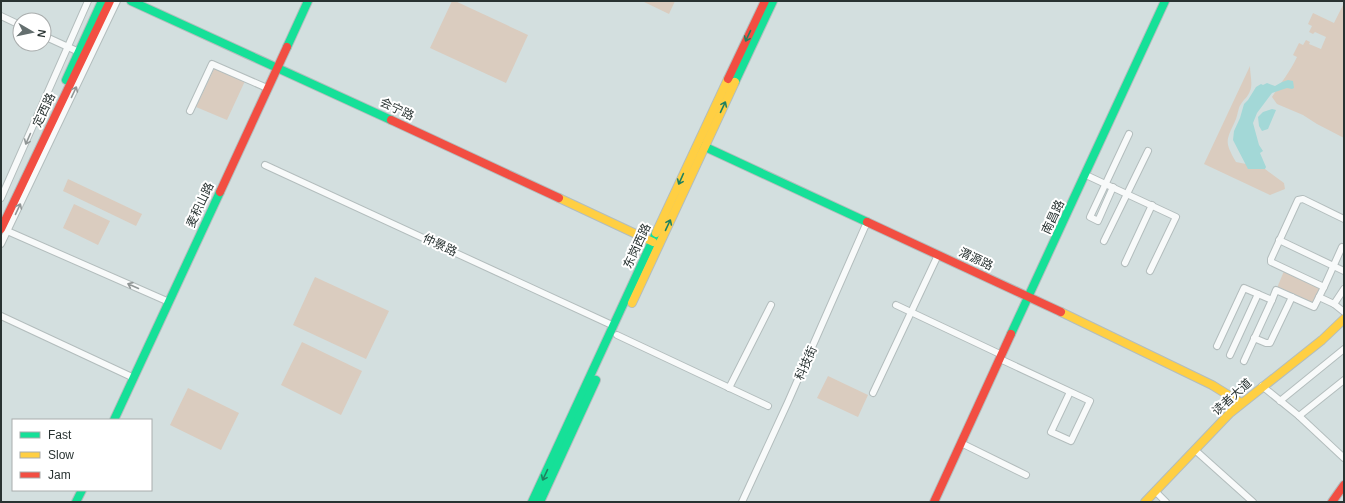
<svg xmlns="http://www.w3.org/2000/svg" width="1345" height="503" viewBox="0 0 1345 503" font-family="Helvetica,'Noto Sans SC',sans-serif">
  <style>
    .green { fill: #daccbf }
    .water { fill: #a3d8d7 }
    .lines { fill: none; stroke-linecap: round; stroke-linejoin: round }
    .street-casing { stroke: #b3bdbd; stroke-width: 8 }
    .fast-casing { stroke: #b3bdbd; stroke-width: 10 }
    .slow-casing { stroke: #b3bdbd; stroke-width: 10 }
    .jam-casing { stroke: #b3bdbd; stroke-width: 10 }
    .street { stroke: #f8fafa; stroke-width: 6 }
    .fast { stroke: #16e098; stroke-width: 8 }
    .slow { stroke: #ffcf43; stroke-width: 8 }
    .jam { stroke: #f24e42; stroke-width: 8 }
    .oneway { stroke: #208160 }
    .oneway2 { stroke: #909696 }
    .labels { text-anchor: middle; stroke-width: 4; stroke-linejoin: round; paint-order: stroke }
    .street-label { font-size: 12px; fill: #293332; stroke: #fff }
  </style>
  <rect width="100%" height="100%" fill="#d3dfdf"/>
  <!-- green -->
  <g class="green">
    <path d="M452,1H455L528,35L506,83L430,48Z"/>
    <path d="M642,1H675L669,14Z"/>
    <path d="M1344,3V138L1317,124L1303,115L1277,104L1272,97C1280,84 1290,72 1297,57L1293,55L1299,43L1303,45L1306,40L1310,42L1309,44L1321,49L1326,37L1315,32L1313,34L1309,32L1312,26L1308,24L1313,13L1334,23Z"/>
    <path d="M1250,66C1250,74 1253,85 1250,91C1248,97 1244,99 1241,104C1238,108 1238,114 1236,119C1227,140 1223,140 1236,162L1246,164L1249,169H1265L1284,183L1285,189L1270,195L1204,164Z"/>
    <path d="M215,67L245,81L227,120L196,107Z"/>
    <path d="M68,179L142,214L136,226L63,191Z"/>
    <path d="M74,204L110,221L98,245L63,228Z"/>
    <path d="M1284,271L1320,287L1313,304L1277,288Z"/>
    <path d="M315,277L389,311L366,359L293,325Z"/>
    <path d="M302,342L362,371L341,415L281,385Z"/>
    <path d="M828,376L868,395L858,417L817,398Z"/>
    <path d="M188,388L239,413L221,450L170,425Z"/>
  </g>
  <!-- water -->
  <g class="water">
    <path d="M1288,80L1293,81L1294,88L1292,89L1287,88L1272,93L1257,113L1253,123L1259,145L1263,151L1260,153L1266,167L1265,169H1248L1233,140L1234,131L1240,118L1244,104L1248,100L1256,87L1261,84L1263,85L1267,83L1275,86L1282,82Z"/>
    <path d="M1272,109L1276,110L1268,129L1262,131L1259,126L1258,117L1263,112Z"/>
  </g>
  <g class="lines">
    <defs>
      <g id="street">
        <path d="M1,16L20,25"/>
        <path d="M44,36L79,52"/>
        <path d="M190,111L212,64L267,88"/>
        <path d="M265,165L614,326"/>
        <path d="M1086,175L1176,217L1150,271"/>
        <path d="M1113,187L1098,221L1090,217L1129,134"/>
        <path d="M1,198L88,1"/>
        <path d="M5,230L169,302"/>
        <path d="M1279,240L1344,271"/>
        <path d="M1104,241L1148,151"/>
        <path d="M1,244L117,1"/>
        <path d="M1125,263L1152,205"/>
        <path d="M1324,287L1342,247"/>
        <path d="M1319,297L1334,304L1344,312"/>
        <path d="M1334,304L1344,289"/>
        <path d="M896,305L1002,355"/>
        <path d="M1,316L134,378"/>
        <path d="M617,335L768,406"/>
        <path d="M1254,338L1266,343H1270L1292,297"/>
        <path d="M1217,346L1244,288L1272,300L1276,290L1314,307L1324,287L1271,262V259L1298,200L1303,199L1344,219"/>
        <path d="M1230,355L1258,294"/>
        <path d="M1000,359L1090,401L1071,441L1051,432L1070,392"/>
        <path d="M1244,361L1272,300"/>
        <path d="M1262,386L1299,416L1344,458"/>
        <path d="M729,388L771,305"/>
        <path d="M873,393L938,255"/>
        <path d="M1280,401L1344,349"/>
        <path d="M1299,416L1344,380"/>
        <path d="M961,443L1026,475"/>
        <path d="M1195,450L1253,502"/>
        <path d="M1155,491L1166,502"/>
        <path d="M742,502L788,402L867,222"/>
      </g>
      <g id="fast">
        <path d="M131,1L391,120"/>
        <path d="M287,47L308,1"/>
        <path d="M66,80L102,1"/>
        <path d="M735,82L773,1"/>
        <path d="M701,145L867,222"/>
        <path d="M1011,334L1165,1"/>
        <path d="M114,420L220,192"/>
        <path d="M76,502L82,490"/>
        <path d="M532,502L656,233"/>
        <path d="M540,502L596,380"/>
      </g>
      <g id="slow">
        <path d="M559,198L653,242"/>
        <path d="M656,233L728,79"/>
        <path d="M632,303L735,82"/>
        <path d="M1061,312L1212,385L1241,403"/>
        <path d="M1145,502L1230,413L1322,340L1344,319"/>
      </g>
      <g id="jam">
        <path d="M728,79L765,1"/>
        <path d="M391,120L559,198"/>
        <path d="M220,192L287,47"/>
        <path d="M867,222L1061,312"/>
        <path d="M1,229L110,1"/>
        <path d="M934,502L1011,334"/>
        <path d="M1332,502L1344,485"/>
      </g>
    </defs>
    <!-- street casing -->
    <use href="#street" class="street-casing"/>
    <!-- fast casing -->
    <use href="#fast" class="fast-casing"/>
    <!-- slow casing -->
    <use href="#slow" class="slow-casing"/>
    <!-- jam casing -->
    <use href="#jam" class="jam-casing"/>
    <!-- street -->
    <use href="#street" class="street"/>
    <!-- fast -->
    <use href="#fast" class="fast"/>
    <!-- slow -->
    <use href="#slow" class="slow"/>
    <!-- jam -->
    <use href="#jam" class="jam"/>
  </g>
  <!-- one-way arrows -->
  <defs><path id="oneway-shaft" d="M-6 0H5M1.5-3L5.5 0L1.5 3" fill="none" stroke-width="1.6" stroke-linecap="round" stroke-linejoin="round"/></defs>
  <g class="oneway">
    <use href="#oneway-shaft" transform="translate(748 36) rotate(115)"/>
    <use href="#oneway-shaft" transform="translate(723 107) rotate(-65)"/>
    <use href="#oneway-shaft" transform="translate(681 179) rotate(114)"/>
    <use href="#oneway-shaft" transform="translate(668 225) rotate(-65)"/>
    <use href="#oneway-shaft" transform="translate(545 475) rotate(115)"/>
  </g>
  <g class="oneway2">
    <use href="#oneway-shaft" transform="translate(74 92) rotate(-65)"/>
    <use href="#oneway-shaft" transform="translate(28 139) rotate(114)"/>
    <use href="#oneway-shaft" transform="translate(18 209) rotate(-65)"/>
    <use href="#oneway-shaft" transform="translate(133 286) rotate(-156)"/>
  </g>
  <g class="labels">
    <!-- street labels -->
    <g class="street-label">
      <text transform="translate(397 109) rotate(25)" y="4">会宁路</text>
      <text transform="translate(44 110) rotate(-65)" y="4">定西路</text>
      <text transform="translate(200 205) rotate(-65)" y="4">麦积山路</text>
      <text transform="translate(1053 217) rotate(-65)" y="4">南昌路</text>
      <text transform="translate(440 245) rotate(25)" y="4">仲景路</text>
      <text transform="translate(637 246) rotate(-65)" y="4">东岗西路</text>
      <text transform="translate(976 259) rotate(25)" y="4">渭源路</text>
      <text transform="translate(806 363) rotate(-66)" y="4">科技街</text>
      <text transform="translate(1232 397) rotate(-42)" y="4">读者大道</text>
    </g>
  </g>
  <!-- border -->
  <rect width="1345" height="503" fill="none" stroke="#293332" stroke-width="4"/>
  <!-- legend -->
  <rect x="12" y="419" width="140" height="72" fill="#ffffff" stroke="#a9adad"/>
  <rect x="20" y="432" width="20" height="6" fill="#16e098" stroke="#a9adad"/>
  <text x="48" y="439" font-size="12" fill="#293332">Fast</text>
  <rect x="20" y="452" width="20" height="6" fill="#ffcf43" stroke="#a9adad"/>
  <text x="48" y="459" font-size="12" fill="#293332">Slow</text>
  <rect x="20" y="472" width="20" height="6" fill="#f24e42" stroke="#a9adad"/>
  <text x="48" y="479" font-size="12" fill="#293332">Jam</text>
  <!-- north arrow -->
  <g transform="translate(32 32) rotate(99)"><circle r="19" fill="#ffffff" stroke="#a9adad"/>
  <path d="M0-3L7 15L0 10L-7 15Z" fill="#646f6f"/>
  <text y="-6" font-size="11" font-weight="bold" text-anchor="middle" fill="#293332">N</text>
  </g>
</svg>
